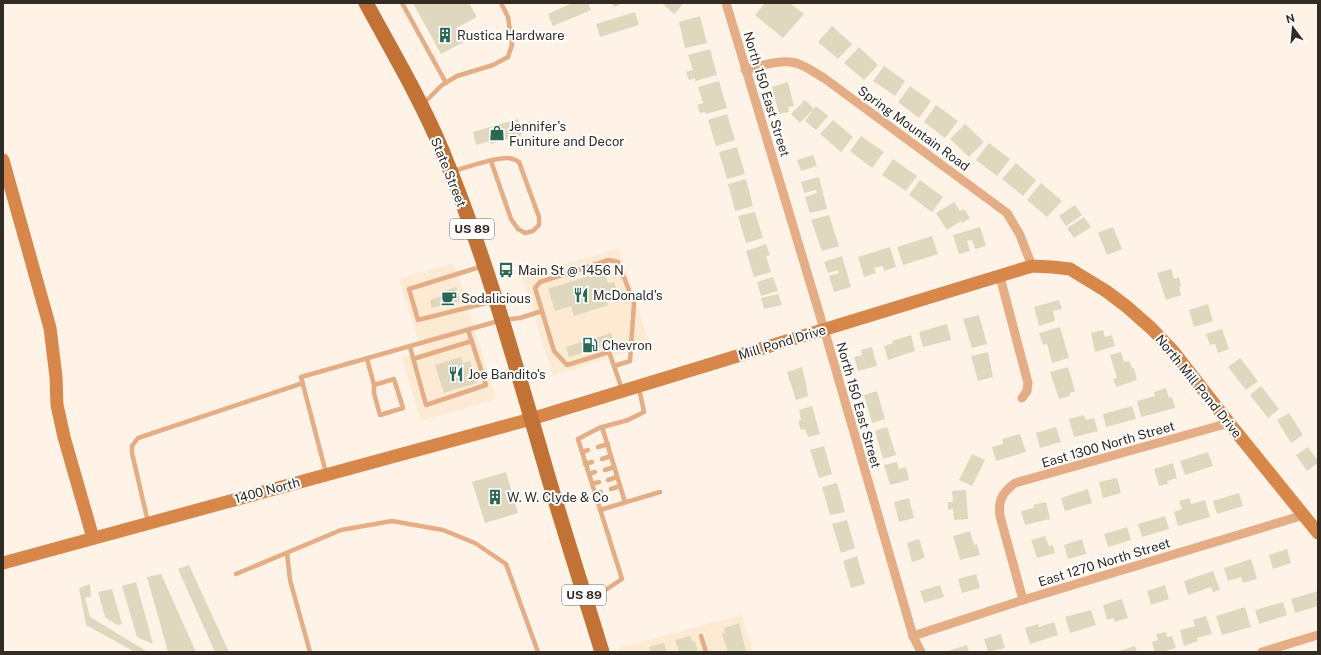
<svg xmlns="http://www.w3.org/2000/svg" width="1321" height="655" viewBox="0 0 1321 655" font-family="'Public Sans',sans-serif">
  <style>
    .built { fill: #fcead3 }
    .building { fill: #dfd8bf }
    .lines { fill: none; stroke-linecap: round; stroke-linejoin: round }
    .lane { stroke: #e4ad86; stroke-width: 4.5 }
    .street { stroke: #e4ad86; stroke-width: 9 }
    .secondary { stroke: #d8874a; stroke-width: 13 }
    .primary { stroke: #c17234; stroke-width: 15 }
    .labels { text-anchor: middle; stroke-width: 4; stroke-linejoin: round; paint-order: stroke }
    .shield { fill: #fff; stroke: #706b66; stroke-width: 1 }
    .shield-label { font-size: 12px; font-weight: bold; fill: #322c24 }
    .poi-label { font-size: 13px; fill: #322c24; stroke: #fff; text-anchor: start }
    .street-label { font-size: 13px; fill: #322c24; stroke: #fff }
  </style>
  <rect width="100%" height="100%" fill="#fef3e6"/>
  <!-- built -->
  <g class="built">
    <path d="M619,248L650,345L553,376L522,277Z"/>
    <path d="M454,263L496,399L421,421L402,357L421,350L399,279Z"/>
    <path d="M741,615L753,652H620L618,648Z"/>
  </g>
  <!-- building -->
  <g class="building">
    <path d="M413,3H469L477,17L456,28L464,42L441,54Z"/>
    <path d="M572,3H588L591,10L553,26L548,14Z"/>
    <path d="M612,3H623L614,7Z"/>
    <path d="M662,3H684L674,14Z"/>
    <path d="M765,3H790L804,14L783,38L755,15Z"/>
    <path d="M635,12L639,25L600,37L596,24Z"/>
    <path d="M700,16L707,43L685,48L679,22Z"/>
    <path d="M832,26L852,44L838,59L818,42Z"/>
    <path d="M859,47L878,65L864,80L844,63Z"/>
    <path d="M710,49L717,75L695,81V78L689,80L686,72L693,70L688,55Z"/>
    <path d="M884,66L905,81L895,96L873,81Z"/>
    <path d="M719,81L727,108L706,114L705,112L700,113L697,105L703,103L698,87Z"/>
    <path d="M788,82L794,106L788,107L789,112L779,114L772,87Z"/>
    <path d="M910,86L931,101L919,118L898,102Z"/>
    <path d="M805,100L814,109L800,123L791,114Z"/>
    <path d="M936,105L958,121L945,138L924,122Z"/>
    <path d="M816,106L828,116L816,130L805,121Z"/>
    <path d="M727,114L735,140L716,146L708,120Z"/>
    <path d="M518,119L522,135L491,144L490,141L476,145L473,132Z"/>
    <path d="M833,120L853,137L841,152L820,134Z"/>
    <path d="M965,124L984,142L969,157L950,139Z"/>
    <path d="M861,136L884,152L872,168L850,151Z"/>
    <path d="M989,143L1010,159L997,176L976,160Z"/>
    <path d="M737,147L745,174L727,179L719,152Z"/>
    <path d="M813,155L817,166L801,171L797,160Z"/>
    <path d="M893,159L917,176L906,191L882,175Z"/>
    <path d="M1016,163L1036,180L1023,196L1002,179Z"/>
    <path d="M819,177L827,209L810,213L805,197L817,193L816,190L804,193L801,182Z"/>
    <path d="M746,179L753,206L735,211L728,184Z"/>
    <path d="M920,180L943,197L932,212L909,195Z"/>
    <path d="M1041,183L1062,201L1047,217L1027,200Z"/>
    <path d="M954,202L960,211L964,209L970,218L962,223L961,221L947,230L936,213Z"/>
    <path d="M1075,205L1082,215L1066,226L1059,216Z"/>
    <path d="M755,212L763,238L746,243L738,216Z"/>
    <path d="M829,215L839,246L822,251L811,220Z"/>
    <path d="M1084,217L1091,227L1074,238L1067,228Z"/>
    <path d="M980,227L986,246L975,249L972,240L967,241L970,251L959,254L953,235Z"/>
    <path d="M1113,227L1122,249L1107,255L1098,233Z"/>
    <path d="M932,236L938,254L903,265L897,247Z"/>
    <path d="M766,244L770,255L766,256L771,272L754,277L746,251Z"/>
    <path d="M890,247L896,267L884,271L883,266L874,268L876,273L864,277L858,257Z"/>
    <path d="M842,256L851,287L834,292L829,276L839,273L838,270L828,273L824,262Z"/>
    <path d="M1171,269L1174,279L1179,277L1181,286L1179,287L1181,295L1166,300L1157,273Z"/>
    <path d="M604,271L608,283L614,282L618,293L606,297L608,305L574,316L571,306L555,311L548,289Z"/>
    <path d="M773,277L778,291L761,296L757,282Z"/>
    <path d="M456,287L460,301L432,308L430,300L446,295L445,291Z"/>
    <path d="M778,294L782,305L764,309L761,298Z"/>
    <path d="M1059,300L1062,309L1053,311L1055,321L1039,326L1034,307Z"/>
    <path d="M1208,304L1213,321L1194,327L1189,310Z"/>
    <path d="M979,315L987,344L972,348L963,319Z"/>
    <path d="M947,324L951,340L923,347L919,332Z"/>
    <path d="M1060,327L1069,358L1052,363L1047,344L1043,345L1039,333Z"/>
    <path d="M1222,329L1229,349L1218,353L1215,344L1210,345L1206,334Z"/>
    <path d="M1103,330L1105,337L1112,335L1115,346L1095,352L1091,333Z"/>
    <path d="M611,333L614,343L569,357L566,347Z"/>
    <path d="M911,335L915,351L888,360L884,346L893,343L892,341Z"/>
    <path d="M872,347L877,366L858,371L854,357L862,355L861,350Z"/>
    <path d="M988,352L993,377L978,381L971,356Z"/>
    <path d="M1121,352L1124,362L1129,361L1132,368H1134L1137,380L1116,387L1113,379L1117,378L1110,355Z"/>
    <path d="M461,357L463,363L470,361L477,383L444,393L435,365Z"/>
    <path d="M1240,358L1258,381L1246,390L1228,367Z"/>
    <path d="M802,367L807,387H806L808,396L796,400L787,372Z"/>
    <path d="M1068,367L1075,391L1070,393V396L1059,399L1050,372Z"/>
    <path d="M1261,386L1279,409L1268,418L1250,395Z"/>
    <path d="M1166,388L1169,398L1172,397L1175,408L1141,417L1137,401L1155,396L1154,392Z"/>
    <path d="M877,391L885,419L872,423L864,395Z"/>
    <path d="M812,406L820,434L808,437L805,429L801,430L798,421L801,420L799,410Z"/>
    <path d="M1132,406L1136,419L1106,427L1103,414Z"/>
    <path d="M1289,413L1303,435L1291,443L1277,420Z"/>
    <path d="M1084,415L1086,420L1094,418L1098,431L1074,437L1069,419Z"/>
    <path d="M887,427L896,455L883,459L875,431Z"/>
    <path d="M1056,427L1061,442L1040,448L1036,433Z"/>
    <path d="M1020,434L1026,452L996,461L992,447L1003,444L1002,439Z"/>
    <path d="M824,446L832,474L819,478L810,450Z"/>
    <path d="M1308,447L1318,461V463L1307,471L1296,455Z"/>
    <path d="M1208,452L1213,466L1185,475L1180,461Z"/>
    <path d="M972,454L985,460L972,486L959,480Z"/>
    <path d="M897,462L899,469L906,467L909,480L890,485L884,465Z"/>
    <path d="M1173,463L1177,478L1167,481L1168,484L1159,486L1154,469Z"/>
    <path d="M506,472L518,513L485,523L472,482Z"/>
    <path d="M1117,478L1121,493L1103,498L1099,482Z"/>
    <path d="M837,483L845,512L830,515L822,487Z"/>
    <path d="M1088,489L1092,503L1065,511L1061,498Z"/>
    <path d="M966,490L968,519L954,520L953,509L948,510V502H953L952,491Z"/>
    <path d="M1239,493L1243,506L1217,514L1213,501Z"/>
    <path d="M909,498L914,518L899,522L894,502Z"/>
    <path d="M1190,498L1191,504L1205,500L1210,517L1178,526L1174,512L1182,509L1179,501Z"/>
    <path d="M1046,502L1050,519L1025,525L1021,511L1034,508L1033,505Z"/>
    <path d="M1165,516L1169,529L1142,537L1138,524Z"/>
    <path d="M847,520L855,548L841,553L832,524Z"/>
    <path d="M1127,527L1131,540L1108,547L1104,534Z"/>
    <path d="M970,531L974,545L977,544L980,555L960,560L953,536Z"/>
    <path d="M1045,536L1049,546L1053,545L1055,553L1037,558L1031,540Z"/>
    <path d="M919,539L925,558L912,562L907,543Z"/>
    <path d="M1082,539L1086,554L1068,559L1064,545Z"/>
    <path d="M1287,549L1291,563L1273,569L1269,555Z"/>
    <path d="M857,556L865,584L851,588L843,561Z"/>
    <path d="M1251,559L1257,579L1243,583L1241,577L1228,581L1224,568Z"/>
    <path d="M189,565L229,652H215L178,569Z"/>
    <path d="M1213,571L1220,590L1213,592L1211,587L1188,595L1184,581Z"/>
    <path d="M161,574L196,652H168L147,577Z"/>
    <path d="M976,574L980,588L962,593L958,579Z"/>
    <path d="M136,582L153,644L137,637L122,586Z"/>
    <path d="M90,584L91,597H85L90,617L148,652H135L86,625L79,588Z"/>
    <path d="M940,585L944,597L924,603L920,591Z"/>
    <path d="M1165,585L1169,599L1151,605L1147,591Z"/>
    <path d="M112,589L122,624L117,625L105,617L98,592Z"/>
    <path d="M1318,591V606L1295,613L1291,599Z"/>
    <path d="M1122,599L1128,618L1115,622L1113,618L1107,620L1103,605Z"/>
    <path d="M1283,602L1287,615L1259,624L1255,610Z"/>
    <path d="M1245,607L1251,627L1222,635L1216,616Z"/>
    <path d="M1091,610L1096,625L1070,633L1065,617Z"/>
    <path d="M1206,616L1212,634L1197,638L1198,641L1184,646L1180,630L1195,626L1193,620Z"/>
    <path d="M1054,622L1058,635L1030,644L1025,628L1038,624L1039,627Z"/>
    <path d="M739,623L746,652H728L722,634L725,633L724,628Z"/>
    <path d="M1166,632L1167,637L1172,636L1176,648L1162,652H1155L1152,642L1158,640L1156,634Z"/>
    <path d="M1001,634L1005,648L988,652L984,639Z"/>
    <path d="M690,636L692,641H695L698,652H679L675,640Z"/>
    <path d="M664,643L667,652H650L649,647Z"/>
    <path d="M967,645L969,652H945Z"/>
    <path d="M1135,646L1137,652H1116Z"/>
  </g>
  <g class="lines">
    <!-- lane -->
    <g class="lane">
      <path d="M402,3L446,83"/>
      <path d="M423,104L442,85L457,76L493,65L508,57L512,45L508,17L501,3"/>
      <path d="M453,171C469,167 492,158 507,158C511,158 516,160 519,162L539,217V225L533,231L525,233L518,229L511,219L491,161"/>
      <path d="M483,266L409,289L418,320L494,301"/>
      <path d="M542,311L535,288L540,282L609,260L618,262L634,303L630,361L614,366"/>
      <path d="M410,347L426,405L486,385L468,330"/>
      <path d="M367,359L374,385V393L380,415L403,408L394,379L374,385"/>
      <path d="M413,359L472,341"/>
      <path d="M602,427L625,502"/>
      <path d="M598,447L608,444"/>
      <path d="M582,452L588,450"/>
      <path d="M602,459L611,456"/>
      <path d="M585,464L592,462"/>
      <path d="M605,470L614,467"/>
      <path d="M326,473L301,377L502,320L520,318L542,311L554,351L567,365L609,352L622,389"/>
      <path d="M589,474L595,472"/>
      <path d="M608,480L617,477"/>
      <path d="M592,484L599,482"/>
      <path d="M611,489L620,486"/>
      <path d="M595,494L601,492"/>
      <path d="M600,510L660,492"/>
      <path d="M148,522L132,453V446L138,438L303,383"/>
      <path d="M287,553L290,580L310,652"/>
      <path d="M236,574L341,530L392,521L443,530L475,543L506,564L538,652"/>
      <path d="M587,595L607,589L622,579L578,439L599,428L628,420L644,412L639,388"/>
      <path d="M701,636L706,652"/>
    </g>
    <!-- street -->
    <g class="street">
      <path d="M726,3L824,329L913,636L921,652"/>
      <path d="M745,70C761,66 779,59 796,63C806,66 815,73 824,78L1007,213L1020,235L1032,266"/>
      <path d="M1000,277L1028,383L1027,391L1022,398"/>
      <path d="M1023,600L1000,516C998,500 1002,493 1015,483L1229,423"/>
      <path d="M913,636L1023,600L1304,515"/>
      <path d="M1262,652L1318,635"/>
    </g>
    <!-- secondary -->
    <g class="secondary">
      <path d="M3,160L50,328L56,377L57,405L64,437L93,538"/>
      <path d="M3,563L531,419L1032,266L1052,267L1070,269L1106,291L1126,306L1151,328L1173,351L1229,423L1318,533"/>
    </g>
    <!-- primary -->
    <path class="primary" d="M366,3C392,51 420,98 441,148C484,251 514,359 545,466C563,528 583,590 602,652"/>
  </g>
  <!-- icons -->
  <defs>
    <symbol id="building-bare" viewBox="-9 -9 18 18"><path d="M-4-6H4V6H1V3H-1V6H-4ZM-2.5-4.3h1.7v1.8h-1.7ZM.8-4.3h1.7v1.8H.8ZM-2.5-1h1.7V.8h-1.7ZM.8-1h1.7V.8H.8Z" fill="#2a6854" stroke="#fff" stroke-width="2.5" paint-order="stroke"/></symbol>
    <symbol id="shop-bare" viewBox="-9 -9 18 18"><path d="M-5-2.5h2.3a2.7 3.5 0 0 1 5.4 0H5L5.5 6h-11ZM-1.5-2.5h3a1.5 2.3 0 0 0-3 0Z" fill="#2a6854" stroke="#fff" stroke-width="2.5" paint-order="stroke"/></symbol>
    <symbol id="bus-bare" viewBox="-9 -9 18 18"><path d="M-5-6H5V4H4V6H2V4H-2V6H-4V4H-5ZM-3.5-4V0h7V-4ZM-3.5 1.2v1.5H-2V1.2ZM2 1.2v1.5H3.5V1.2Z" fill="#2a6854" stroke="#fff" stroke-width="2.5" paint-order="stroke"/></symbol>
    <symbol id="restaurant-bare" viewBox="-9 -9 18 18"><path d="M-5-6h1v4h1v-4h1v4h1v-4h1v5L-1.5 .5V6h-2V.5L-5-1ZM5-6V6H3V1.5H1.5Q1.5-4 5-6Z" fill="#2a6854" stroke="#fff" stroke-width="2.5" paint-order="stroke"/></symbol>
    <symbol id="cafe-bare" viewBox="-9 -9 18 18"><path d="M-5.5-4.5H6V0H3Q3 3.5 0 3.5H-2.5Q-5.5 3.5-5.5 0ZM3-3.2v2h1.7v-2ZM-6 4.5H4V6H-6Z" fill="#2a6854" stroke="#fff" stroke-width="2.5" paint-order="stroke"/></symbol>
    <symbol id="fuel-bare" viewBox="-9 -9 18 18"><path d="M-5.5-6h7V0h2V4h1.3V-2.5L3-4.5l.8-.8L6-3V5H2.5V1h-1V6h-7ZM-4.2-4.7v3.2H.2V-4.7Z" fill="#2a6854" stroke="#fff" stroke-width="2.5" paint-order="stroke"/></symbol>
  </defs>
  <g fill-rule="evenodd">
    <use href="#building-bare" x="434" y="24" width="22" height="22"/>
    <use href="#shop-bare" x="486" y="122" width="22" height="22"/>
    <use href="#bus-bare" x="495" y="259" width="22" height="22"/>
    <use href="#restaurant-bare" x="570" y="284" width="22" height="22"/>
    <use href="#cafe-bare" x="438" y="287" width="22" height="22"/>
    <use href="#fuel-bare" x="579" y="334" width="22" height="22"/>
    <use href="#restaurant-bare" x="445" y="363" width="22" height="22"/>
    <use href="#building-bare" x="484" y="486" width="22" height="22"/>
  </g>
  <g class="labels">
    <!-- shield labels -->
    <g class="shield">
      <rect x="450" y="219" width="44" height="20" rx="3"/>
      <rect x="562" y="585" width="44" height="20" rx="3"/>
    </g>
    <g class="shield-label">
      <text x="472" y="233">US 89</text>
      <text x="584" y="599">US 89</text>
    </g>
    <!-- poi labels -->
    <g class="poi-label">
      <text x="457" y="40">Rustica Hardware</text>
      <text x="509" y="131">Jennifer's<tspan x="509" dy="15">Funiture and Decor</tspan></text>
      <text x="518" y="275">Main St @ 1456 N</text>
      <text x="593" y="300">McDonald's</text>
      <text x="461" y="303">Sodalicious</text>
      <text x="602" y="350">Chevron</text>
      <text x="468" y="379">Joe Bandito's</text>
      <text x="507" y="502">W. W. Clyde &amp; Co</text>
    </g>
    <!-- street labels -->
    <g class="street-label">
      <text transform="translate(767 94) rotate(73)" y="5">North 150 East Street</text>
      <text transform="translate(914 128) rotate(36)" y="5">Spring Mountain Road</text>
      <text transform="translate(449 172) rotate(68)" y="5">State Street</text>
      <text transform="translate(782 342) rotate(-17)" y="5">Mill Pond Drive</text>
      <text transform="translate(1199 386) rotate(51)" y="5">North Mill Pond Drive</text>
      <text transform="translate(859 405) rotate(74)" y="5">North 150 East Street</text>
      <text transform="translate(1108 444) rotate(-16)" y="5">East 1300 North Street</text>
      <text transform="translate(267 490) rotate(-15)" y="5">1400 North</text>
      <text transform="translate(1104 562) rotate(-17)" y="5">East 1270 North Street</text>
    </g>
  </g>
  <!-- border -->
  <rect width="1321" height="655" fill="none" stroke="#322c24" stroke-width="8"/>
  <!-- north arrow -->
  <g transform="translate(1293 28) rotate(344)" stroke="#ffffff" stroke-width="3" paint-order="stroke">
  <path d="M0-3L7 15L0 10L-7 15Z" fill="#322c24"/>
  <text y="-6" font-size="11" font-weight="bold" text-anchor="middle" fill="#322c24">N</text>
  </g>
</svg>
